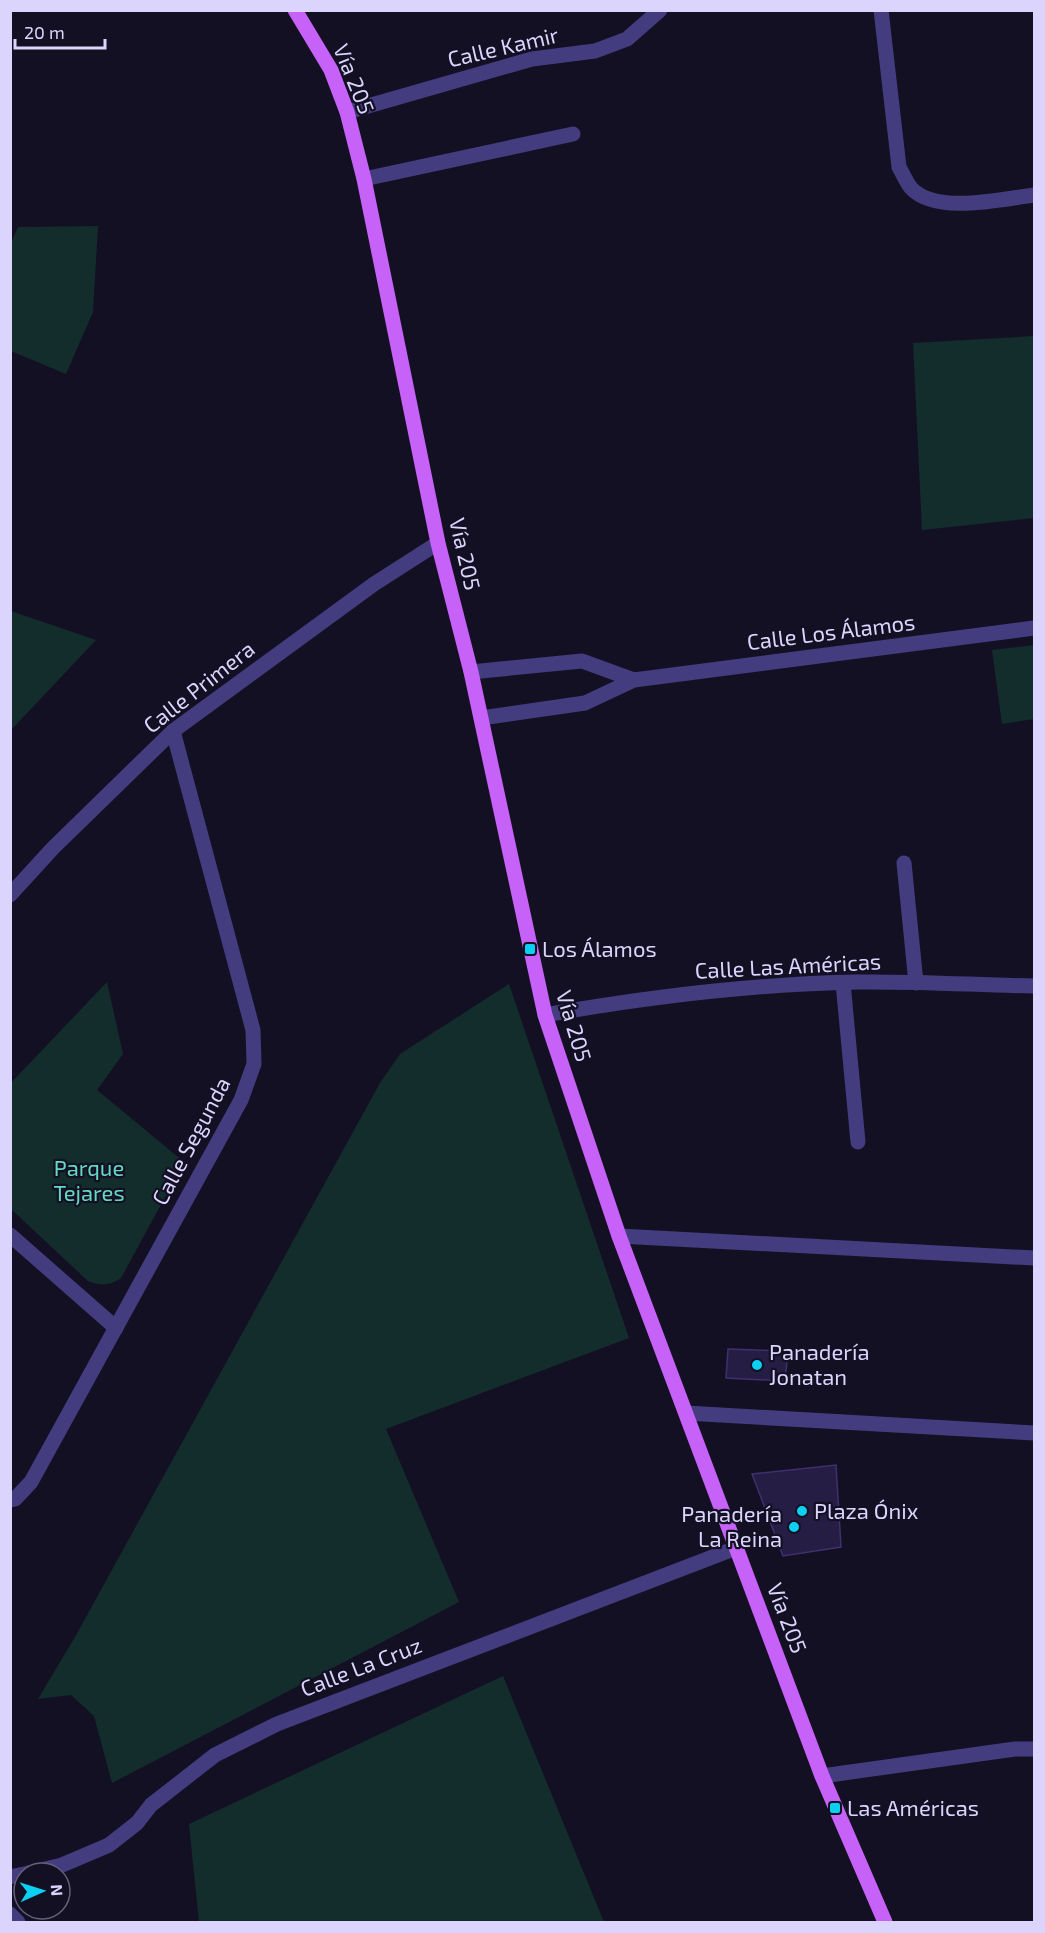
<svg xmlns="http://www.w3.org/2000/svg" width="1045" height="1933" viewBox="0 0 1045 1933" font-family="'Exo 2',sans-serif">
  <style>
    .green { fill: #132d2d }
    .building { fill: #261d44; stroke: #3f306f; stroke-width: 1.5 }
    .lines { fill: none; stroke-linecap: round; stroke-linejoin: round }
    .minor { stroke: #433d80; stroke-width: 15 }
    .major { stroke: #c662f7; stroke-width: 15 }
    .poi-dot { fill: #0cd0f1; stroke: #141024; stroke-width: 2 }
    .labels { text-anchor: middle; stroke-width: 4.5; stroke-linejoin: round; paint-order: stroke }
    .street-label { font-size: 22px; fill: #dbd5fd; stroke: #141024 }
    .poi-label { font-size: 22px; fill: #dbd5fd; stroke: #141024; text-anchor: start }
    .park-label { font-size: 22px; fill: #64d9c1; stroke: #141024 }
  </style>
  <rect width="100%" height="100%" fill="#141024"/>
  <!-- green -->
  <g class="green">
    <path d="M98,226L93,312L66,374L11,351V243L18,227Z"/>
    <path d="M1034,336V518L922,530L913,343Z"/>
    <path d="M11,611L96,640L11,730L10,611Z"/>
    <path d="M1034,645V719L1002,724L992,650Z"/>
    <path d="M107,982L123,1054L97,1090L184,1162L121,1278C109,1286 101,1286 88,1281L11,1209L10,1084Z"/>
    <path d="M509,984L629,1338L386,1429L459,1602L112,1783L94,1716L71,1695L38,1699L75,1637L380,1083L400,1054Z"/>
    <path d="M503,1676L604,1922H199L189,1824Z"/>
  </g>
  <!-- building -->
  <g class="building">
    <path d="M728,1349L788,1351L785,1381L726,1378Z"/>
    <path d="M836,1465L841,1547L783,1556L752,1474Z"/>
  </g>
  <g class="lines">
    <!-- minor -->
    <g class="minor">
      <path d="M881,10L899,167C903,174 906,182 911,188C936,215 1002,199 1034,195"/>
      <path d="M347,112L532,59L595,51L627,39L660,10"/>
      <path d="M364,179L573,134"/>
      <path d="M471,672L582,661L634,680"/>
      <path d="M481,718L585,703L634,680L1034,628"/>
      <path d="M904,863L916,983"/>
      <path d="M10,895L53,848L173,731L374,584L438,543"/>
      <path d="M843,983L858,1142"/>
      <path d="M545,1015C648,997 752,984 857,982C916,981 976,985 1034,986"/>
      <path d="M10,1235L116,1328"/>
      <path d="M619,1236L1034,1258"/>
      <path d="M686,1413L1034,1433"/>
      <path d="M10,1500L15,1499L31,1482L241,1100L254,1064L253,1030L173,731"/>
      <path d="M822,1776L1015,1749H1034"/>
      <path d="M28,1873L62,1865L109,1845L137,1823L151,1805L215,1755L277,1724L736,1548"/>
      <path d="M10,1877L24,1874"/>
      <path d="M10,1914L18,1922"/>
    </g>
    <!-- major -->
    <path class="major" d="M295,10L331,70L347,112L364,179L438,543L471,672L545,1015L619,1236L822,1776L885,1922"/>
  </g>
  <!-- markers -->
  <g class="poi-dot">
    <rect x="524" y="943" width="12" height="12" rx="3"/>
    <circle cx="757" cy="1365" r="6"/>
    <circle cx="802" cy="1511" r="6"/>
    <circle cx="794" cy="1527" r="6"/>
    <rect x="829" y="1802" width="12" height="12" rx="3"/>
  </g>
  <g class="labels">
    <!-- street labels -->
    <g class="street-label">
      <text transform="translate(503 47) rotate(-13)" y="8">Calle Kamir</text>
      <text transform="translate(354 79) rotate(68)" y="8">Vía 205</text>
      <text transform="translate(465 554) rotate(77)" y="8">Vía 205</text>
      <text transform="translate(831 632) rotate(-7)" y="8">Calle Los Álamos</text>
      <text transform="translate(199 687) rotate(-38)" y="8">Calle Primera</text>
      <text transform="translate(788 966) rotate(-3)" y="8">Calle Las Américas</text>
      <text transform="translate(574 1026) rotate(73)" y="8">Vía 205</text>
      <text transform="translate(191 1141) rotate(-62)" y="8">Calle Segunda</text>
      <text transform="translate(787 1618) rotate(69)" y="8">Vía 205</text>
      <text transform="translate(361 1667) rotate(-21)" y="8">Calle La Cruz</text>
    </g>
    <!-- poi labels -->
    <g class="poi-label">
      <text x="542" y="957">Los Álamos</text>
      <text x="769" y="1360">Panadería<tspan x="769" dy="25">Jonatan</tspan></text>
      <text x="814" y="1519">Plaza Ónix</text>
      <text x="782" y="1522" text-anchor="end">Panadería<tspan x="782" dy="25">La Reina</tspan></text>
      <text x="847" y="1816">Las Américas</text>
    </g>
    <!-- park labels -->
    <g class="park-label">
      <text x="89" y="1176">Parque<tspan x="89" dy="25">Tejares</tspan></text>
    </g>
  </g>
  <!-- border -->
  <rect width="1045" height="1933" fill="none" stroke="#dbd5fd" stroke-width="24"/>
  <!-- north arrow -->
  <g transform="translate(42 1891) rotate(87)"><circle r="28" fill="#141024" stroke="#645f7b" stroke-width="1.5"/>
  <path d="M0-4.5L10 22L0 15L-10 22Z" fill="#0cd0f1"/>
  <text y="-9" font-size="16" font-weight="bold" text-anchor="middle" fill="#dbd5fd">N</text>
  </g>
  <!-- scale -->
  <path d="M15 39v9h90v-9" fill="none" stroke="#dbd5fd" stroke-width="3"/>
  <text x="24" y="39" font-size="18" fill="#dbd5fd" stroke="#141024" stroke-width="4.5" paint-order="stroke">20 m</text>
</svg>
